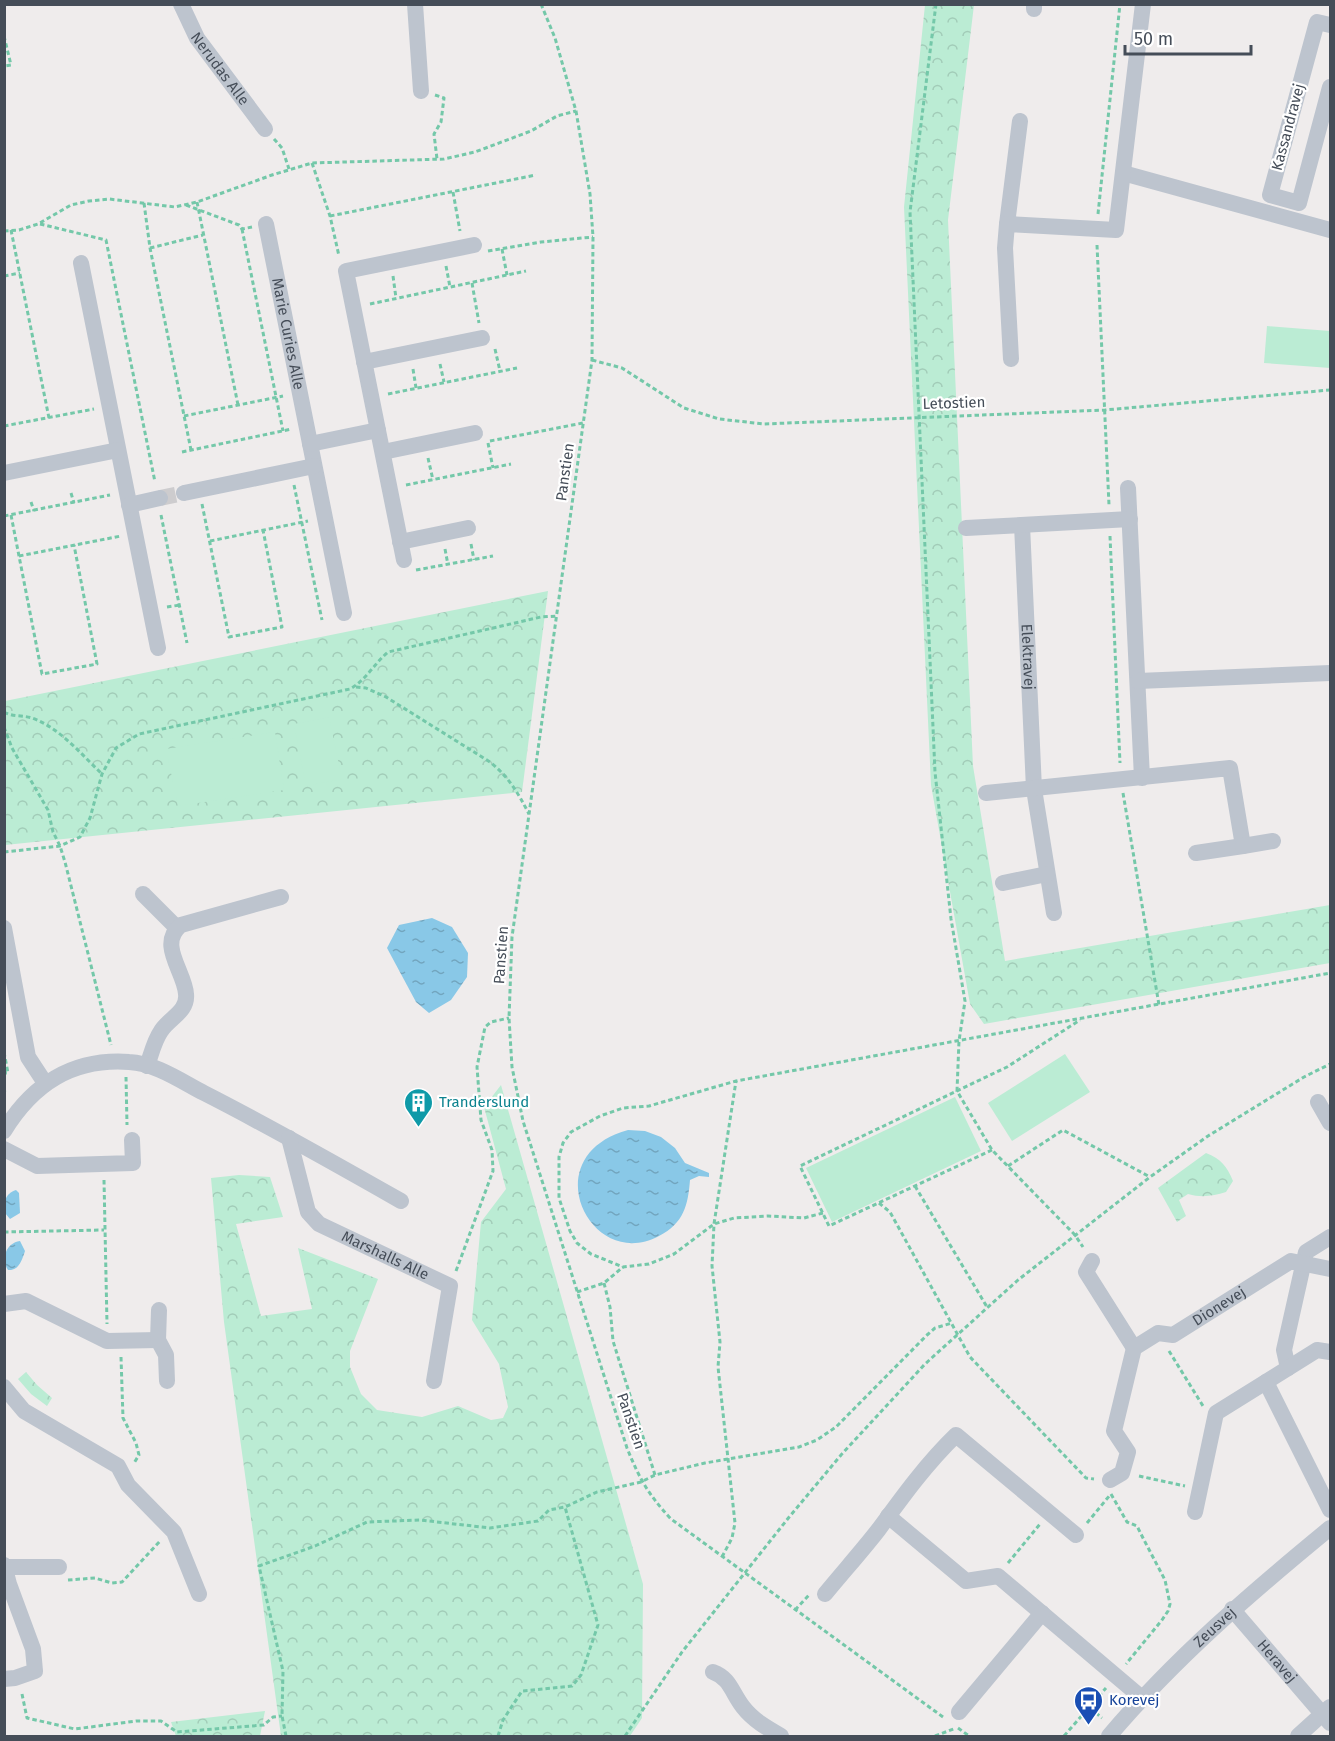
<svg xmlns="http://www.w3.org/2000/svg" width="1335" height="1741" viewBox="0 0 1335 1741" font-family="'Fira Sans',sans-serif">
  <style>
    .forest { fill: url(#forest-crowns) }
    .garden { fill: #bbecd4 }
    .water { fill: url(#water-ripples) }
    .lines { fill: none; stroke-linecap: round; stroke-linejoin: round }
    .minor-tunnel { stroke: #cdccce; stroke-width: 16; stroke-dasharray: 16 8; stroke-linecap: butt }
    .path { stroke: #74c8a9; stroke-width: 3; stroke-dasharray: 4.5 3; stroke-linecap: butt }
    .minor { stroke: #bdc4ce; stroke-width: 16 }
    .labels { text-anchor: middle; stroke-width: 4.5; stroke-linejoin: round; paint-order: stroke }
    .street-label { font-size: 15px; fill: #454d58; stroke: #fff }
    .culture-label { font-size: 15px; fill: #0d838f; stroke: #fff; text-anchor: start }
    .transit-label { font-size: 15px; fill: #164399; stroke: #fff; text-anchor: start }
  </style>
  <defs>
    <pattern id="forest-crowns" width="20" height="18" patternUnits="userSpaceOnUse" patternTransform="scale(1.5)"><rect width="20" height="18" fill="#bbecd4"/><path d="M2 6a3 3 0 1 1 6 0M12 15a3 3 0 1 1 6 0" fill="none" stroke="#a2ccb8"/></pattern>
    <pattern id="water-ripples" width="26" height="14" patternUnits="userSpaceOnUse" patternTransform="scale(1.5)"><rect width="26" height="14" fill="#89c8e7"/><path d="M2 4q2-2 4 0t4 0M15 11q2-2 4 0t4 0" fill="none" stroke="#72a5be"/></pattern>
  </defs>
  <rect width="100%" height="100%" fill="#efecec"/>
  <!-- forest -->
  <g class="forest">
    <path d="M925,5H974L948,220L973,766L1005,961L1330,905V963L984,1024L970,1004L931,785L904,207Z"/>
    <path d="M548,591L522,792L5,845V701Z"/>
    <path d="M501,1085L643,1584L642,1718L630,1736H281L224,1322L211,1178L239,1175L270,1177L283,1217L236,1224L261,1316L312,1309L298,1248L378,1279L350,1351V1367L361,1394L377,1410L422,1417L458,1406L491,1420L503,1418L508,1407L499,1364L472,1320L481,1222L506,1189L484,1107Z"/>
    <path d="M1206,1153C1221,1159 1227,1166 1233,1181L1226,1192C1213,1196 1202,1198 1188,1194L1179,1200L1186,1216L1177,1222L1158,1188Z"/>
    <path d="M26,1372L37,1385L52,1398L47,1406L31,1394L18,1379Z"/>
    <path d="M265,1711L260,1736H176L171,1722Z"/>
  </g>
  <!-- garden -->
  <g class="garden">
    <path d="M1267,326L1330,331V368L1264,363Z"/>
    <path d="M329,717L342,779L306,786L294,724Z"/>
    <path d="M275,732L284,790L178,806L166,749Z"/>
    <path d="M1065,1054L1090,1092L1012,1141L988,1103Z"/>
    <path d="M955,1097L981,1151L832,1222L806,1168Z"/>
  </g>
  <!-- water -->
  <g class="water">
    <path d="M432,918L452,927L468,953L467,977L451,1000L429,1013L416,1002L387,948L399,925Z"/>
    <path d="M628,1130L645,1131L661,1137L675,1148L685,1163L709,1173V1177L699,1176L690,1180C688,1205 684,1223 659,1236C590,1273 533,1156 628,1130Z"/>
    <path d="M16,1190L19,1193L20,1213L10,1219L5,1213C4,1203 4,1194 16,1190Z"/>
    <path d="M20,1241L25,1251C22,1260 19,1271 8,1270C1,1258 6,1243 20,1241Z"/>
  </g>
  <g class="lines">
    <!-- minor-tunnel -->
    <path class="minor-tunnel" d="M160,498L184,493"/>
    <!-- path -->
    <g class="path">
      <path d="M541,4L555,38L576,111L590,194L593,237L592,360L512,937L509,1018L512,1067L523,1121L627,1448C640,1480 648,1494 671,1519L943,1717"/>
      <path d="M936,4L910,212L935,772L951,919L965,1001L959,1041L957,1091L992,1150L1075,1235L1083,1247"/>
      <path d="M4,36L11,65L4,66"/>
      <path d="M435,95L444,98L441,122L434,134L437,159"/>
      <path d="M274,139L282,148L289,169"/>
      <path d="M312,163L330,216L339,256"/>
      <path d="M453,192L460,231"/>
      <path d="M197,202L238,405"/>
      <path d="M144,203L150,248L191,450"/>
      <path d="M186,205L239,225L242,229L252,227"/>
      <path d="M1098,214L1120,4"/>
      <path d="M330,216L536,175"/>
      <path d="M40,224L106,240L155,482"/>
      <path d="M242,229L283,431"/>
      <path d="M11,230L49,418"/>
      <path d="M4,231L19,230L38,224L71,205L89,201L109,199L175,207L197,202L272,175L312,163L444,159L475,152L531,131L557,116L576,111"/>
      <path d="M1097,245L1109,505"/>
      <path d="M150,248L203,235"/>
      <path d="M502,249L507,275"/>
      <path d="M488,251L541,242L593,237"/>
      <path d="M446,266L450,287"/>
      <path d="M4,276L20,273"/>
      <path d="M393,276L396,298"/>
      <path d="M472,283L479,323"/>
      <path d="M370,304L526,271"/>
      <path d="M495,349L500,371"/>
      <path d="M592,360L622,368L684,408L719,419L764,424L1105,410L1330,390"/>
      <path d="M440,364L444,382"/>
      <path d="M413,369L416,388"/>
      <path d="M388,394L517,368"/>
      <path d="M184,416L283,396"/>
      <path d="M4,426L94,409"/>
      <path d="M490,441L583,423"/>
      <path d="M488,443L493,468"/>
      <path d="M182,452L292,429"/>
      <path d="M428,458L433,480"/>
      <path d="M294,485L322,620"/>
      <path d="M406,485L511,464"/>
      <path d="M71,493L74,503"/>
      <path d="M31,502L34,511"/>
      <path d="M202,504L229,637L282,627L263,530"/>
      <path d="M11,515L42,674L97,664L74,545"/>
      <path d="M161,515L187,643"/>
      <path d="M4,516L110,495"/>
      <path d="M1110,536L1120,763"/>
      <path d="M210,541L308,521"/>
      <path d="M471,544L474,560"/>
      <path d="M445,549L448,565"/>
      <path d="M19,556L121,536"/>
      <path d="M416,570L493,556"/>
      <path d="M167,607L180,605"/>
      <path d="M356,687L366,688L386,697L490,762C509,777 518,793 529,814"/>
      <path d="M4,712C12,717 23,715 32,718C60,728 81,754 102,774"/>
      <path d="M4,727L12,748L48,810L53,832L60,846L65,862L111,1045"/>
      <path d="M1123,793L1159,1005"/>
      <path d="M4,852L60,846L80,837L90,818L102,774L116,748L139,734L350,689C366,680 374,664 388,652L541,617L558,616"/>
      <path d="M4,1052L8,1073H4"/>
      <path d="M126,1077L127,1125"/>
      <path d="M4,1090L5,1092"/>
      <path d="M992,1150L829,1226L800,1166L1007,1067L1080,1020"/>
      <path d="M1008,1166L1063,1130L1150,1177"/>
      <path d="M104,1180L107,1324"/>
      <path d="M915,1186L987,1307"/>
      <path d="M879,1203L890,1212L970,1357L1086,1478L1094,1479"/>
      <path d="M823,1213L804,1218L768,1216L734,1218L714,1224L674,1254L649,1264L623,1267L591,1254L577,1243L570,1231L559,1198V1157L563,1143L571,1132L600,1116L623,1108L649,1106L736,1081L1330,973"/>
      <path d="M4,1232L104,1230"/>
      <path d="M456,1271L493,1171L492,1150L481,1120L477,1067L485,1027L491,1022L509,1018"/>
      <path d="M604,1283L610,1307L613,1341L655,1475"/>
      <path d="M577,1292L604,1283L623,1267"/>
      <path d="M1169,1351L1203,1406"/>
      <path d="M121,1357L123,1418L136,1443L139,1455L134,1463"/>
      <path d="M1139,1476L1185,1486"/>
      <path d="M1111,1494L1127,1522L1137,1526L1144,1540L1165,1580L1170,1604L1168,1611L1162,1620L1126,1664"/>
      <path d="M1087,1523L1110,1495"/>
      <path d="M722,1557L732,1538L735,1523L718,1367L720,1342L712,1266L714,1224L736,1081"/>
      <path d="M1008,1563L1040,1524"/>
      <path d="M68,1580L95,1578L112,1583L122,1582L160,1541"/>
      <path d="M795,1610L809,1595"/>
      <path d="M22,1694L27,1718L75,1729L136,1721H161L177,1732L264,1725L273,1717L282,1716"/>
      <path d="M1090,1708L1102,1718"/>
      <path d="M958,1728L969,1736"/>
      <path d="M286,1736L282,1716L283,1671L259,1566L315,1546L367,1522L420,1520L490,1528L538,1521L549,1510L565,1507L597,1492L641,1482L655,1475L705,1463L799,1447L817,1440L836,1427L927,1335L935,1328L952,1323"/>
      <path d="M498,1736L503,1720L522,1691L572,1686L581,1675L598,1625L565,1507"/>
      <path d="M625,1736L682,1652L790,1516L841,1455L925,1364L1018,1280L1150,1177L1208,1136L1304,1077L1330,1064"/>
      <path d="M935,1736L956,1728"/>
      <path d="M1064,1736L1106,1688"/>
    </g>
    <!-- minor -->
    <g class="minor">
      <path id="s1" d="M181,4L197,38L265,129"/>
      <path d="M415,4L421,91"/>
      <path d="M1034,9V4"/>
      <path d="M1330,25L1317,22L1270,195L1299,203L1330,87"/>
      <path d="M1123,173L1330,230"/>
      <path id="s2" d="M266,224L344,613"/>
      <path d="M1007,224L1020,121"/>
      <path d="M81,263L158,648"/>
      <path d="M1011,359L1005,248L1007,224L1116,230L1143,4"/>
      <path d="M364,362L482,338"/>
      <path d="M310,444L378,430"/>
      <path d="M383,452L475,433"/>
      <path d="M4,473L118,450"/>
      <path d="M1128,488L1142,778"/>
      <path d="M184,493L314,466"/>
      <path d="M129,505L160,498"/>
      <path id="s3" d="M1022,525L1034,789L1054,913"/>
      <path d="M966,528L1130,519"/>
      <path d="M400,542L468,528"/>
      <path d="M404,560L346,271L474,245"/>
      <path d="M1138,681L1330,673"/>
      <path d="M986,793L1230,768L1243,846L1196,853"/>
      <path d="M1243,846L1273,841"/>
      <path d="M1003,883L1047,874"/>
      <path d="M143,894L177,928"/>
      <path d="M4,928L28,1057L45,1083"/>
      <path d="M147,1066C151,1055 154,1041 161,1031C169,1018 188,1012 186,994C185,972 157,944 181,925L281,897"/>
      <path d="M1318,1102L1330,1123"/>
      <path d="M4,1131C33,1084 72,1058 129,1062C155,1063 181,1081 204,1093C271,1127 336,1164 401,1201"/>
      <path id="s4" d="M289,1138L308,1212L319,1224L450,1286L434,1381"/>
      <path d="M4,1149L37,1166L133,1163L132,1140"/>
      <path d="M1092,1261L1086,1272L1134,1348"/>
      <path d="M4,1304L26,1301L107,1341L158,1340"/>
      <path d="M159,1310L158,1340L166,1355L167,1381"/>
      <path d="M1288,1368L1284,1350L1306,1252L1330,1237"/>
      <path d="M1266,1382L1330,1510"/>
      <path d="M4,1387L24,1411L118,1466L128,1485L174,1532L199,1594"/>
      <path id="s5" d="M1110,1480L1122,1473L1128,1452L1114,1431L1134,1348L1158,1333L1173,1335L1291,1261L1330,1269"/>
      <path d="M1195,1512L1216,1413L1317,1350L1330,1352"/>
      <path d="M888,1516L966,1581L998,1576L1142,1698"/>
      <path d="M4,1565L9,1584L33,1649L35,1671L15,1678L4,1679"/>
      <path d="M6,1567H59"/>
      <path d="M825,1594C843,1572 862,1551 879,1529C903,1496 927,1463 956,1435L1076,1535"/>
      <path id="s6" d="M1232,1609L1330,1723"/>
      <path d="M713,1672C730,1678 732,1693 743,1707C753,1720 767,1728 781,1736"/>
      <path d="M959,1712L1042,1613"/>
      <path id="s7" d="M1109,1736C1175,1658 1252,1592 1330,1528"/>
      <path d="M1298,1736L1330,1707"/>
    </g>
  </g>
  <!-- icons -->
  <defs>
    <symbol id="building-pin" viewBox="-11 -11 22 30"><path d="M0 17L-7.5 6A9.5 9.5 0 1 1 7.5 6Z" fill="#0f9aa8" stroke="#fff"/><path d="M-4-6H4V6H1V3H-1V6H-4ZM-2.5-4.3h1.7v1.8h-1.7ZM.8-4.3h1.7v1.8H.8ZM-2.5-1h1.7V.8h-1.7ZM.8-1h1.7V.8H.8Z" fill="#fff"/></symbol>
    <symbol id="bus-pin" viewBox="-11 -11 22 30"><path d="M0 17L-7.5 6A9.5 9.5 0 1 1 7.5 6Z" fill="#1a4fb4" stroke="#fff"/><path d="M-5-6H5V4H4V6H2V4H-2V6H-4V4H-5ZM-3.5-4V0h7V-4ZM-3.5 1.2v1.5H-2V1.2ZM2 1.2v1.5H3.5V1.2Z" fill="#fff"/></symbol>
  </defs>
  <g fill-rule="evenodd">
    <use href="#building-pin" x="402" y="1086" width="33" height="45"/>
    <use href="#bus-pin" x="1072" y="1684" width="33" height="45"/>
  </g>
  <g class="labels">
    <!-- street labels -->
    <g class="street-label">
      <text dy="5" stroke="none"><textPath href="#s1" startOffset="76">Nerudas Alle</textPath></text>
      <text transform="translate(1288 127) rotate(-75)" y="5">Kassandravej</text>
      <text dy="5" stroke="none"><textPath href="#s2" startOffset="112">Marie Curies Alle</textPath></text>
      <text transform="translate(954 403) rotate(-2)" y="5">Letostien</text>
      <text transform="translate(565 472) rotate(-82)" y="5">Panstien</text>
      <text dy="5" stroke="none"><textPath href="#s3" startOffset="132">Elektravej</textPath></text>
      <text transform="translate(501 955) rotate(-86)" y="5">Panstien</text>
      <text dy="5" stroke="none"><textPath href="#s4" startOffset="166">Marshalls Alle</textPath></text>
      <text dy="5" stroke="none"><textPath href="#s5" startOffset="244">Dionevej</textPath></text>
      <text transform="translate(631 1421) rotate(71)" y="5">Panstien</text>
      <text dy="5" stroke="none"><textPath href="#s7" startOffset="152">Zeusvej</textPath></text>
      <text dy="5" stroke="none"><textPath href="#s6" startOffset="69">Heravej</textPath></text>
    </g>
    <!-- culture labels -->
    <g class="culture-label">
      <text x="439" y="1107">Tranderslund</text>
    </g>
    <!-- transit labels -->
    <g class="transit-label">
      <text x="1109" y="1705">Korevej</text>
    </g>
  </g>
  <!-- border -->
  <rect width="1335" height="1741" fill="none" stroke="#454d58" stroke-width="12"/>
  <!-- scale -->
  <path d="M1125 45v9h126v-9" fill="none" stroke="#454d58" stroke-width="3"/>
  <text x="1134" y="45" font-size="18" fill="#454d58" stroke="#ffffff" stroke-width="4.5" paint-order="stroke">50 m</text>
</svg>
